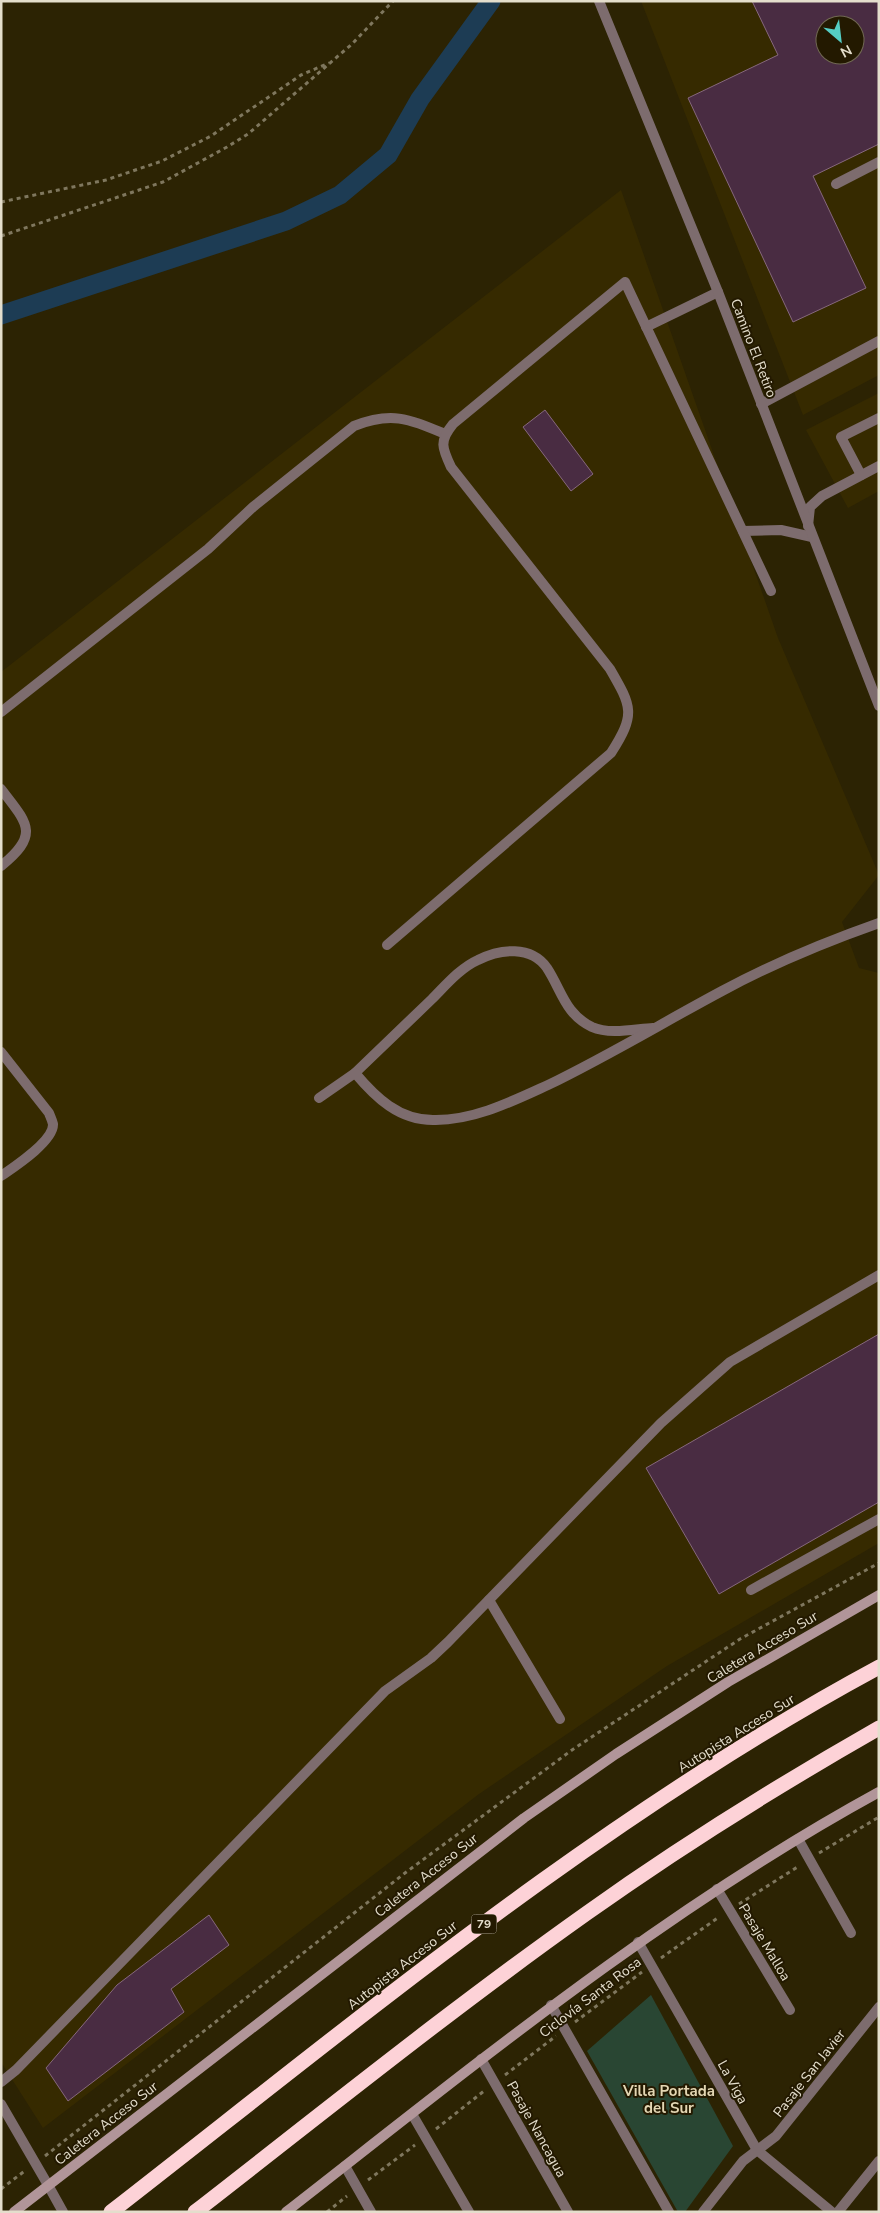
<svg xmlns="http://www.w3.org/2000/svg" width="880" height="2213" viewBox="0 0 880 2213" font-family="'Nunito Sans',sans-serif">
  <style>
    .built { fill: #362a00; fill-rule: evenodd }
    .green { fill: #294633 }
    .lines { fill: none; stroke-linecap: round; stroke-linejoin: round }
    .canal { stroke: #1d3c54; stroke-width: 19 }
    .building { fill: #492c42; stroke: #86687d; fill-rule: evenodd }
    .path { stroke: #7f775e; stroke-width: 3; stroke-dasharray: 4 4; stroke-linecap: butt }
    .service { stroke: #7d6c6e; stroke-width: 10 }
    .minor { stroke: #7d6c6e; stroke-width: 10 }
    .tertiary { stroke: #7d6c6e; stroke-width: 10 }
    .secondary { stroke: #b19599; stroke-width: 10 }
    .motorway { stroke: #fdd2d7; stroke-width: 15 }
    .labels { text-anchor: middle; stroke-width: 4; stroke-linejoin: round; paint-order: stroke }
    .shield { fill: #231900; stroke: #aaa38f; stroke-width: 1 }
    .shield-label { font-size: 12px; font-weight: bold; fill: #e4decc }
    .street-label { font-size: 14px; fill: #e4decc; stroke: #231900 }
    .neighbourhood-label { font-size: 15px; font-weight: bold; fill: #e3d6b3; stroke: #231900 }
  </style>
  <rect width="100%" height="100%" fill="#2c2303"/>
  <!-- built -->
  <g class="built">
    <path d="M641,1H879V375L803,415ZM825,25H855V55H825Z"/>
    <path d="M621,190L778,638L879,875L842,922L859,968L879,973V1543L667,1666L479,1794L43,2128L1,2062V672Z"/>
    <path d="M879,393V491L848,508L806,430Z"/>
  </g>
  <!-- green -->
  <path class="green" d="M651,1995L733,2146L685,2212H678L587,2051Z"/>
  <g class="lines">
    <!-- canal -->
    <path class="canal" d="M1,315L286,221L340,195L388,155L420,99L491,1"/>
  </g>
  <!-- building -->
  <g class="building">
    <path d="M752,1H879V144L813,176L866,288L793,322L688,98L778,55ZM825,25H855V55H825Z"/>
    <path d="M545,410L593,474L571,491L523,427Z"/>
    <path d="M879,1334V1502L719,1594L646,1468Z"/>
    <path d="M209,1915L229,1945L171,1989L184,2012L68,2101L46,2068L117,1985Z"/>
  </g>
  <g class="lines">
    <!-- path -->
    <g class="path">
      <path d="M1,202L106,180L162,161L211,136L301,75L329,63"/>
      <path d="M1,236L163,182L227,147L248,134L352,44L393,1"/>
      <path d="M819,1853L879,1817"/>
      <path d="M739,1904L799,1866"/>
      <path d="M661,1958L719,1917"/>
      <path d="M575,2022L642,1972"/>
      <path d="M505,2075L556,2036"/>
      <path d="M436,2129L484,2091"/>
      <path d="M45,2156L405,1873L572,1750L740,1639L879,1563"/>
      <path d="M368,2180L415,2145"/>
      <path d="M1,2189L26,2170"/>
      <path d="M327,2212L347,2196"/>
    </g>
    <!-- service -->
    <g class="service">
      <path d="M836,184L879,162"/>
      <path d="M646,327L718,292"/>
      <path d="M761,404L879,341"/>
      <path d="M861,475L841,437L879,418"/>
      <path d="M808,526L810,507L822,496L879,466"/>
      <path d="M743,531L781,530L812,537"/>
      <path d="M1,712L208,549L253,507L354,426C392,411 409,419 445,434"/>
      <path d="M1,789C27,823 41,834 1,866"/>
      <path d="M387,945L611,753C636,714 632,707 610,669L451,467C442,448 439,441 453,424L625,282L771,591"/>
      <path d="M1,1052L49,1113C50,1116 52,1120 53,1124C54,1141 14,1167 1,1176"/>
      <path d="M355,1073C380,1049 406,1024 432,999C445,986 460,968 478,960C500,949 531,945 547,968C562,991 565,1014 592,1027C610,1035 635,1029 653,1028"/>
      <path d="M319,1098L355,1073C376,1098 399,1120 433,1120C473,1121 513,1101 548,1085C608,1056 664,1022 722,991C772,964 825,942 879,923"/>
      <path d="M751,1590L879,1519"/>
      <path d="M489,1600L560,1719"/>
      <path d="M1,2082L16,2070L385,1691L431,1658L448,1642L661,1423L730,1362L879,1275"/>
    </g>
    <!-- minor -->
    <g class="minor">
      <path d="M599,1L718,292L879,706"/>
      <path d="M798,1839L851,1933"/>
      <path d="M717,1889L790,2010"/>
      <path d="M638,1942L757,2150L832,2212"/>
      <path d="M551,2005L669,2212"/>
      <path d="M481,2059L568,2212"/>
      <path d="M1,2104L48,2185"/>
      <path d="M412,2114L469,2212"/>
      <path d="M345,2166L371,2212"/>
      <path d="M703,2212L743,2161L776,2136L879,2007"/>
      <path d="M838,2212L879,2161"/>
    </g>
    <!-- tertiary -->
    <path class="tertiary" d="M48,2185L63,2212"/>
    <!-- secondary -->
    <g class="secondary">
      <path d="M14,2212L524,1818L616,1754L728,1682L879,1595"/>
      <path d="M286,2212C477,2063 665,1909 879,1792"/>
    </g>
    <!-- motorway -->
    <g class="motorway">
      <path d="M111,2212C358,2020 602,1816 879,1667"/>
      <path d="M195,2212C325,2111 453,2008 587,1913C681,1846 779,1785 879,1728"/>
    </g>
  </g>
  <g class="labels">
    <!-- shield labels -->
    <rect class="shield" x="471.5" y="1914.5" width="25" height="19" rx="4"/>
    <g class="shield-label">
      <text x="484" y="1928">79</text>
    </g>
    <!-- street labels -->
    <g class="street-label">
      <text transform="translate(754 348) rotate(69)" y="5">Camino El Retiro</text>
      <text transform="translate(762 1647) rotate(-31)" y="5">Caletera Acceso Sur</text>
      <text transform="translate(736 1733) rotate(-32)" y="5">Autopista Acceso Sur</text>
      <text transform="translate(426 1875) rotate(-38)" y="5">Caletera Acceso Sur</text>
      <text transform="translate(765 1942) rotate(59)" y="5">Pasaje Malloa</text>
      <text transform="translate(402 1965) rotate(-38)" y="5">Autopista Acceso Sur</text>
      <text transform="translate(590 1997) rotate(-37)" y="5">Ciclovía Santa Rosa</text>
      <text transform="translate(809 2073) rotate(-52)" y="5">Pasaje San Javier</text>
      <text transform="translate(733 2082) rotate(61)" y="5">La Viga</text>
      <text transform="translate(106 2123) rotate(-38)" y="5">Caletera Acceso Sur</text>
      <text transform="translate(537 2129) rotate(61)" y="5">Pasaje Nancagua</text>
    </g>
    <!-- neighbourhood labels -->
    <g class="neighbourhood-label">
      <text x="669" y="2096">Villa Portada<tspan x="669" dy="17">del Sur</tspan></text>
    </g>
  </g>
  <!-- border -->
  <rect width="880" height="2213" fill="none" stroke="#e4decc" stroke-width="5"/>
  <!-- north arrow -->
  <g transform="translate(840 40) rotate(152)"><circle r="24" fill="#231900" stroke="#706852"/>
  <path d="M0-4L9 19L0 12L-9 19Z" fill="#55cec4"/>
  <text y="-8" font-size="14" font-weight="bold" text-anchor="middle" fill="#e4decc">N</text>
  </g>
</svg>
